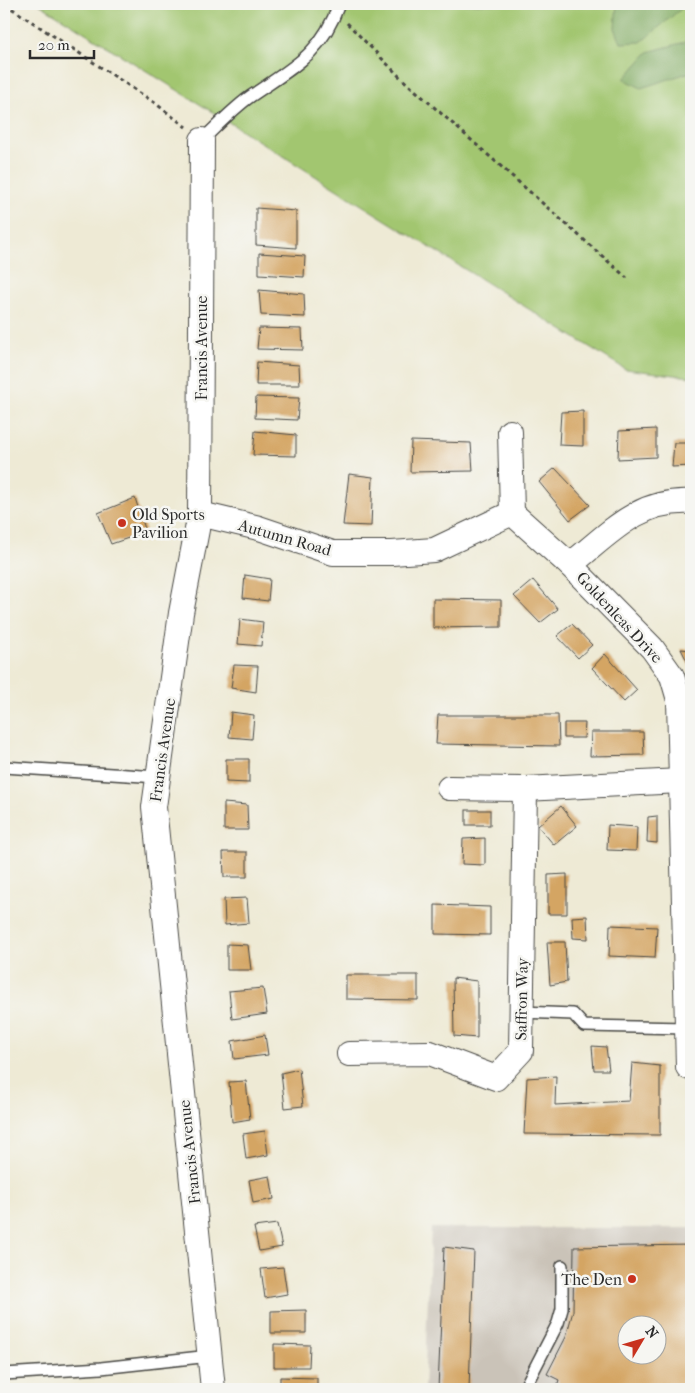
<svg xmlns="http://www.w3.org/2000/svg" width="695" height="1393" viewBox="0 0 695 1393" font-family="'IM FELL French Canon',serif">
  <style>
    .industrial { fill: #cac3b8; fill-rule: evenodd }
    .green { fill: #a2c670; stroke: #66784e }
    .forest { fill: #81ab62; stroke: #566b46 }
    .building { fill: #d4a564; fill-rule: evenodd }
    .lines { fill: none; stroke-linecap: round; stroke-linejoin: round }
    .service-casing { stroke: #484844; stroke-width: 14 }
    .minor-casing { stroke: #484844; stroke-width: 26 }
    .path { stroke: #484844; stroke-width: 3; stroke-dasharray: 4 4; stroke-linecap: butt }
    .service { stroke: #fff; stroke-width: 11 }
    .minor { stroke: #fff; stroke-width: 24 }
    .poi-dot { fill: #c8321e; stroke: #f6f6f2; stroke-width: 2 }
    .labels { text-anchor: middle; stroke-width: 5; stroke-linejoin: round; paint-order: stroke }
    .street-label { font-size: 16px; fill: #2b2b2b; stroke: #f6f6f2 }
    .poi-label { font-size: 16px; fill: #2b2b2b; stroke: #f6f6f2; text-anchor: start }
  </style>
  <rect width="100%" height="100%" fill="#f6f6f2"/>
  <filter id="ink" filterUnits="userSpaceOnUse"><feTurbulence type="fractalNoise" baseFrequency=".02" numOctaves="2"/><feDisplacementMap in="SourceGraphic" scale="10" xChannelSelector="R" yChannelSelector="G"/><feConvolveMatrix kernelMatrix="1 2 1 2 8 2 1 2 1" color-interpolation-filters="sRGB"/></filter>
  <filter id="wash" filterUnits="userSpaceOnUse"><feTurbulence type="fractalNoise" baseFrequency=".0096" numOctaves="4" result="noise"/><feDisplacementMap in="SourceGraphic" scale="20" xChannelSelector="R" yChannelSelector="G"/><feGaussianBlur stdDeviation="1.12" result="paint"/><feColorMatrix in="noise" values="0 0 0 0 0 0 0 0 0 0 0 0 0 0 0 0 0 1.4 0 .05"/><feComposite in="paint" operator="in"/></filter>
  <g filter="url(#wash)">
    <rect width="100%" height="100%" fill="#eeead5"/>
    <!-- industrial -->
    <path class="industrial" d="M431,1228H691V1389H424ZM628,1326H658V1356H628Z"/>
    <!-- green -->
    <path class="green" d="M39,4H691V377L625,369Z"/>
    <!-- forest -->
    <g class="forest">
      <path d="M617,4H687L641,42L621,43L615,28Z"/>
      <path d="M691,34V72L641,88L624,79L648,52L685,42Z"/>
    </g>
    <g id="blocks">
      <!-- building -->
      <g class="building">
        <path d="M256,208L296,211V248L256,245Z"/>
        <path d="M259,253L305,256L304,277L259,274Z"/>
        <path d="M259,290L304,294L305,317L261,315Z"/>
        <path d="M259,328L302,329L303,350L257,349Z"/>
        <path d="M257,362L299,365L300,385H256Z"/>
        <path d="M256,397L299,398L297,420L255,418Z"/>
        <path d="M583,411V446L559,445L561,412Z"/>
        <path d="M656,429V457L618,459L619,431Z"/>
        <path d="M255,431L296,435V456L253,455Z"/>
        <path d="M411,441L471,443L473,471L410,472Z"/>
        <path d="M674,443H691V466L672,467Z"/>
        <path d="M555,468L590,505L570,520L539,482Z"/>
        <path d="M349,474L373,477L371,526L343,525Z"/>
        <path d="M135,498L146,532L111,544L98,513Z"/>
        <path d="M245,575L270,579L268,601L243,598Z"/>
        <path d="M533,580L558,609L540,623L514,596Z"/>
        <path d="M433,599L501,600V627L433,628Z"/>
        <path d="M240,619L263,622L261,646L238,644Z"/>
        <path d="M572,624L592,645L578,658L557,636Z"/>
        <path d="M681,649L691,650V669Z"/>
        <path d="M605,654L637,690L624,702L592,668Z"/>
        <path d="M234,665L258,666L256,692L231,688Z"/>
        <path d="M231,712L254,715L252,739L229,737Z"/>
        <path d="M438,715H558L559,746L436,744Z"/>
        <path d="M564,723H585L584,738H564Z"/>
        <path d="M591,732H643L644,755L590,756Z"/>
        <path d="M226,759H249V783L226,782Z"/>
        <path d="M224,803L247,805L248,830H224Z"/>
        <path d="M561,806L577,826L554,845L538,826Z"/>
        <rect x="466" y="810" width="24" height="15"/>
        <path d="M657,816V843L647,842L648,817Z"/>
        <path d="M608,825L637,827L636,851L607,850Z"/>
        <path d="M485,838V865L462,864L463,839Z"/>
        <path d="M223,852H247V877H224Z"/>
        <path d="M567,874V914H548V875Z"/>
        <path d="M247,898L249,923L225,925L224,899Z"/>
        <path d="M435,905L490,907V935L435,934Z"/>
        <path d="M587,916L588,939L573,938L572,917Z"/>
        <path d="M610,925L657,927L655,958L609,956Z"/>
        <path d="M547,942H565L567,982L550,985Z"/>
        <path d="M227,944L248,945L251,970H227Z"/>
        <path d="M346,975H418V1000L346,999Z"/>
        <path d="M453,978L477,981V1038L454,1036Z"/>
        <path d="M263,988L267,1014L232,1019L229,991Z"/>
        <path d="M265,1035L268,1055L234,1059L232,1041Z"/>
        <path d="M592,1046L606,1047L609,1070H594Z"/>
        <path d="M632,1063L660,1066V1135L524,1134L527,1078L556,1076L555,1105L629,1101Z"/>
        <path d="M299,1069L303,1106L285,1108L281,1073Z"/>
        <path d="M246,1081L250,1119L232,1122L229,1082Z"/>
        <path d="M265,1131L268,1155L246,1159L243,1134Z"/>
        <path d="M270,1176L274,1199L253,1203L249,1180Z"/>
        <path d="M277,1224L282,1247L259,1251L254,1227Z"/>
        <path d="M691,1245V1385L689,1389H556L559,1380L547,1374L566,1337L573,1311L574,1247ZM628,1326H658V1356H628Z"/>
        <path d="M444,1247L474,1251L469,1389H438Z"/>
        <path d="M283,1267L287,1294L265,1298L261,1269Z"/>
        <path d="M306,1310V1333H271V1311Z"/>
        <path d="M274,1344L310,1345L309,1367H274Z"/>
        <path d="M280,1377L317,1378V1389H280Z"/>
      </g>
    </g>
  </g>
  <g filter="url(#ink)">
    <use href="#blocks" fill-opacity="0" stroke="#484844" stroke-width="1"/>
    <g class="lines">
      <defs>
        <g id="service">
          <path d="M202,140C218,125 234,108 251,96C293,67 321,55 339,4"/>
          <path d="M4,767L158,777"/>
          <path d="M521,1012L573,1014L584,1026L687,1028"/>
          <path d="M4,1374L101,1368L210,1356"/>
          <path d="M524,1389L558,1323L562,1309V1266"/>
        </g>
        <g id="minor">
          <path d="M202,140L200,514L181,613L154,807L213,1389"/>
          <path d="M510,432L512,513L570,565L652,648L672,676L679,700L688,1067"/>
          <path d="M200,514L259,528L333,553H392L434,550L512,513"/>
          <path d="M570,565C609,534 638,499 691,502"/>
          <path d="M449,788L525,789L680,781"/>
          <path d="M349,1054L430,1053L496,1078L521,1051L525,789"/>
        </g>
      </defs>
      <!-- service casing -->
      <use href="#service" class="service-casing"/>
      <!-- minor casing -->
      <use href="#minor" class="minor-casing"/>
      <!-- path -->
      <g class="path">
        <path d="M5,4L155,103L186,127"/>
        <path d="M347,23L400,77L627,278"/>
      </g>
      <!-- service -->
      <use href="#service" class="service"/>
      <!-- minor -->
      <use href="#minor" class="minor"/>
    </g>
  </g>
  <!-- markers -->
  <g class="poi-dot">
    <circle cx="122" cy="523" r="5"/>
    <circle cx="632" cy="1279" r="5"/>
  </g>
  <g class="labels">
    <!-- street labels -->
    <g class="street-label">
      <text transform="translate(201 348) rotate(-90)" y="6">Francis Avenue</text>
      <text transform="translate(285 537) rotate(16)" y="6">Autumn Road</text>
      <text transform="translate(620 617) rotate(47)" y="6">Goldenleas Drive</text>
      <text transform="translate(162 750) rotate(-82)" y="6">Francis Avenue</text>
      <text transform="translate(521 999) rotate(-89)" y="6">Saffron Way</text>
      <text transform="translate(189 1152) rotate(-96)" y="6">Francis Avenue</text>
    </g>
    <!-- poi labels -->
    <g class="poi-label">
      <text x="132" y="520">Old Sports<tspan x="132" dy="18">Pavilion</tspan></text>
      <text x="622" y="1285" text-anchor="end">The Den</text>
    </g>
  </g>
  <!-- margin -->
  <rect width="695" height="1393" fill="none" stroke="#f6f6f2" stroke-width="20"/>
  <!-- north arrow -->
  <g transform="translate(642 1340) rotate(52)"><circle r="24" fill="#f6f6f2" stroke="#a5a5a2"/>
  <path d="M0-4L9 19L0 12L-9 19Z" fill="#c8321e"/>
  <text y="-8" font-size="14" font-weight="bold" text-anchor="middle" fill="#2b2b2b">N</text>
  </g>
  <!-- scale -->
  <path d="M30 50v8h64v-8" fill="none" stroke="#2b2b2b" stroke-width="2.5"/>
  <text x="38" y="50" font-size="15" fill="#2b2b2b" stroke="#f6f6f2" stroke-width="4" paint-order="stroke">20 m</text>
</svg>
